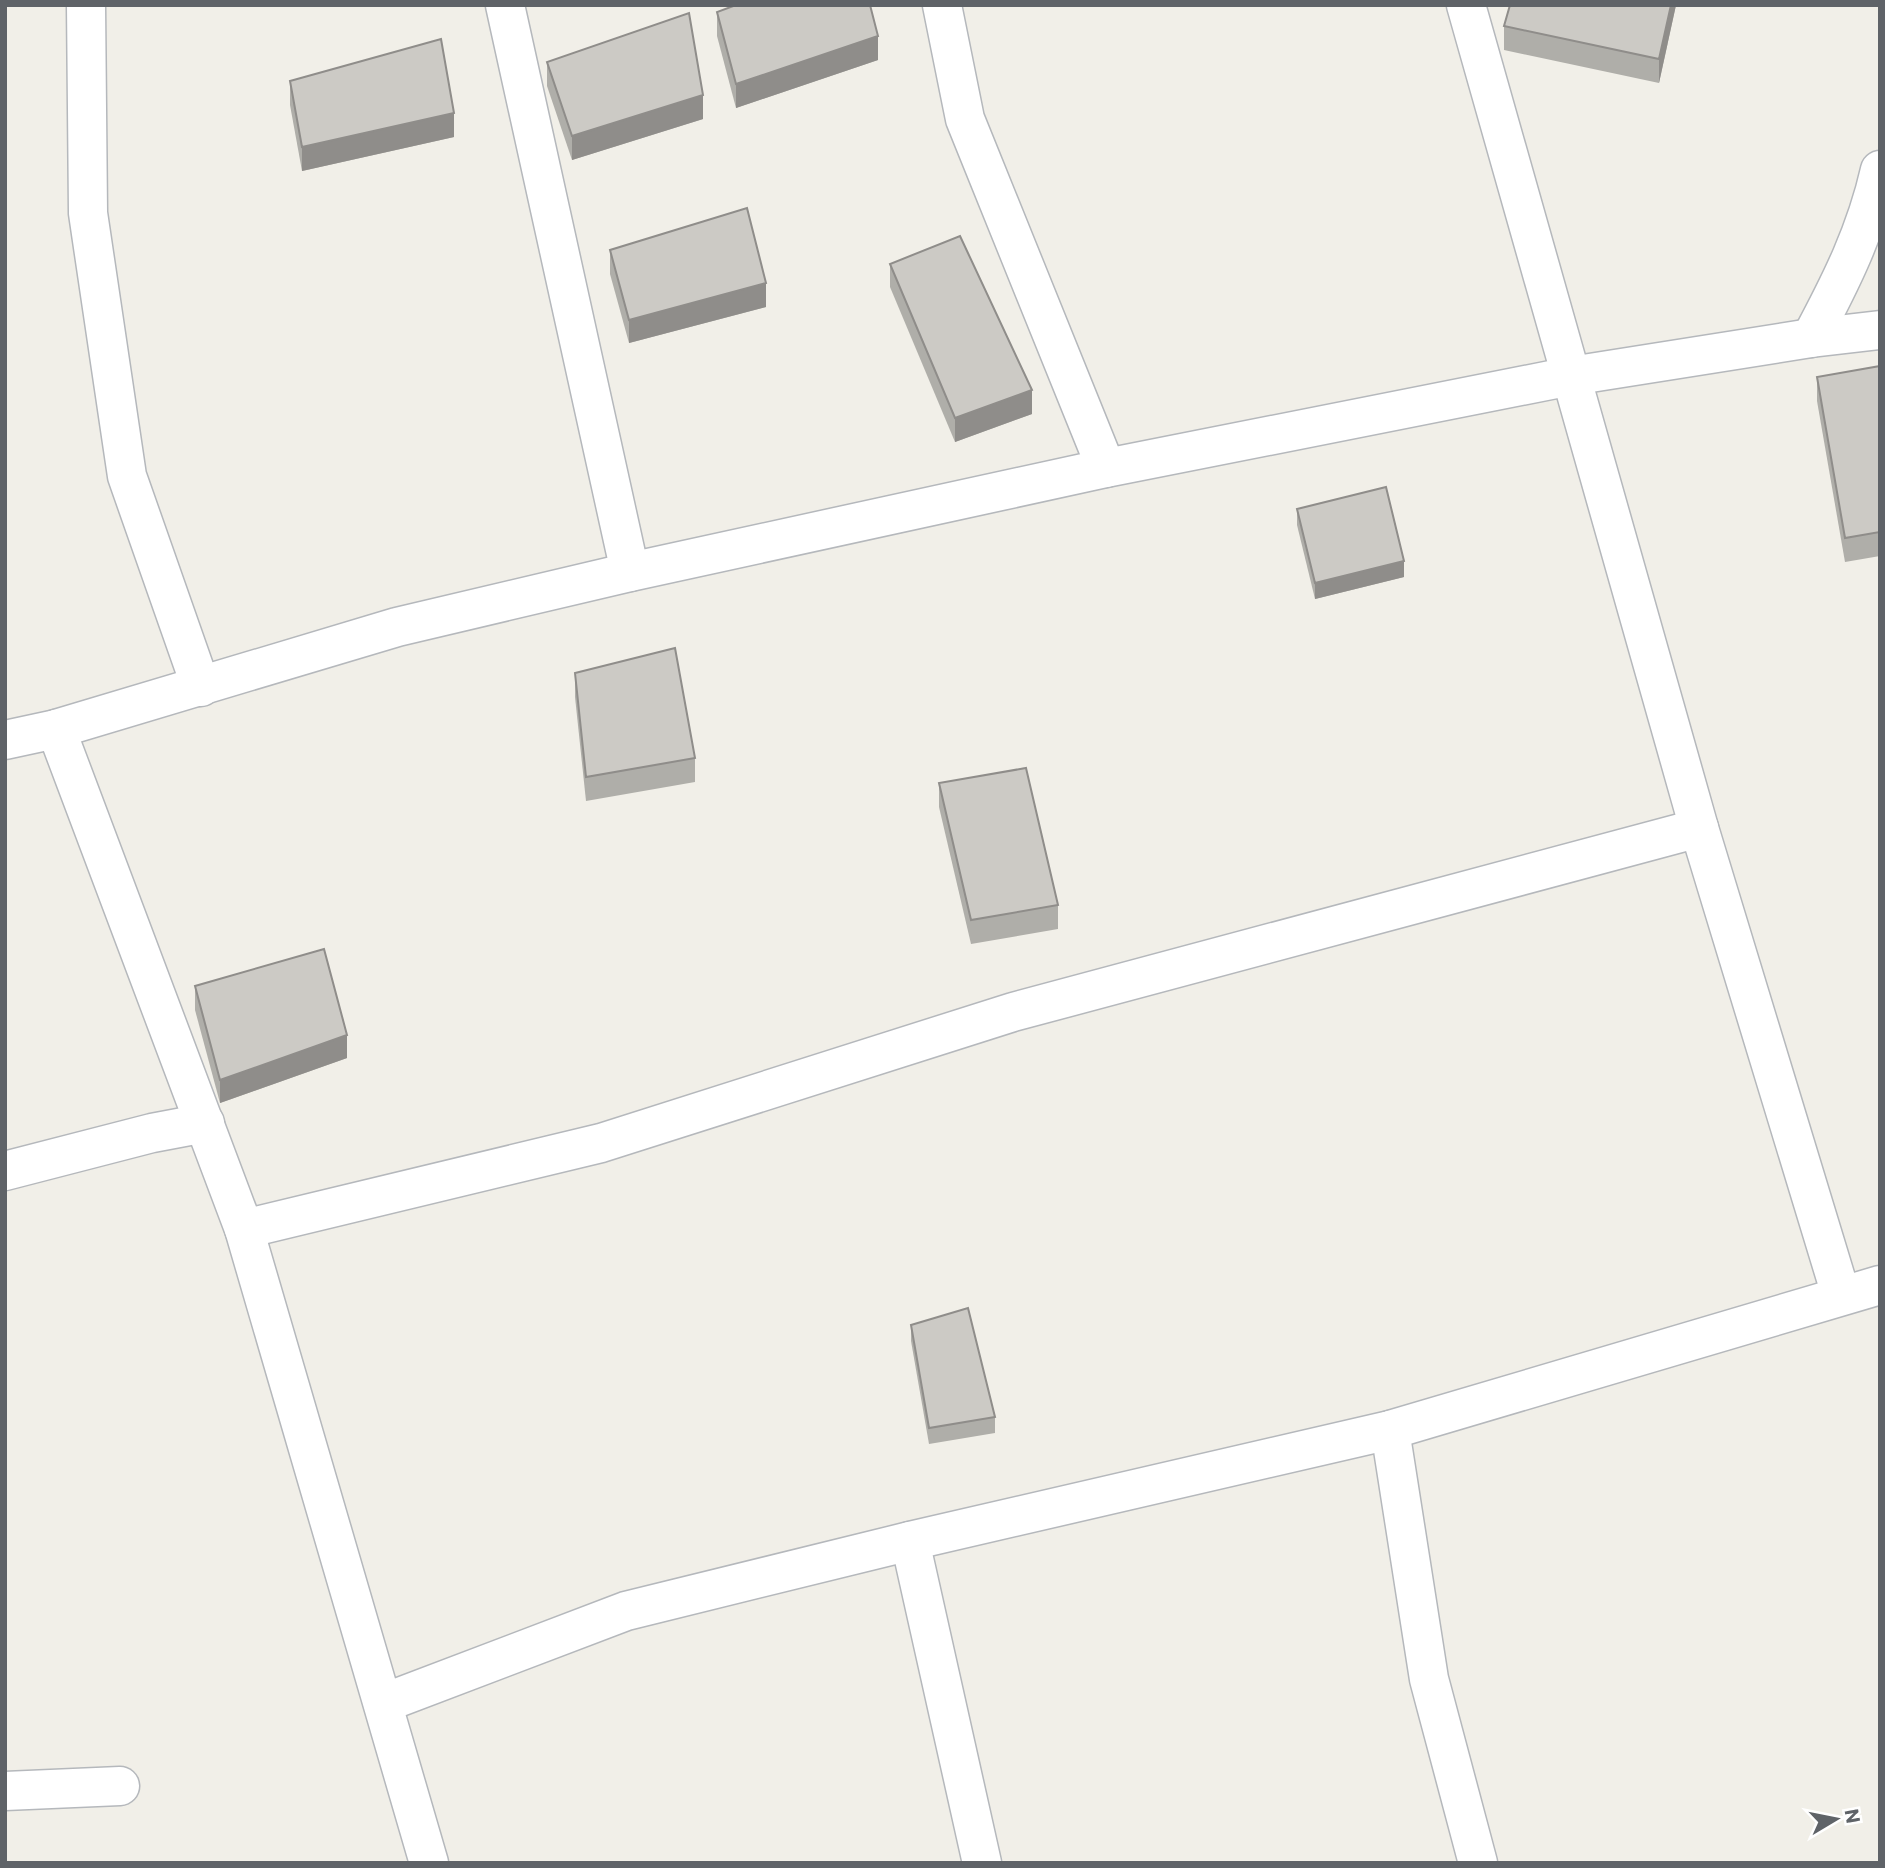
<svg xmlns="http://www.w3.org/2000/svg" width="1885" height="1868" viewBox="0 0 1885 1868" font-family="Commissioner,sans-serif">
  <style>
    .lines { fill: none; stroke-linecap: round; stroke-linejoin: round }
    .minor-casing { stroke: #b5b8bc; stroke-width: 41 }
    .minor { stroke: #fff; stroke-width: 38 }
    .wall { fill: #afaea9 }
    .shaded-wall { fill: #8f8d8a }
    .building { fill: #cccac5; stroke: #8f8d8a; stroke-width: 2 }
  </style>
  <rect width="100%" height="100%" fill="#f1efe8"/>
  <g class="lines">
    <defs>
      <g id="minor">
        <path d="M86,5L88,213L127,476L201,687"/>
        <path d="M505,5L630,572"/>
        <path d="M942,5L965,119L1106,468"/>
        <path d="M1466,5L1699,828L1841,1295"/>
        <path d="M1811,338C1841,282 1866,232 1880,170"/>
        <path d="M56,729L244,1229L429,1863"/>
        <path d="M5,740L56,729L397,627L630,572L1106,468L1571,376L1811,338L1880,330"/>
        <path d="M5,1171L152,1133L205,1123"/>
        <path d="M244,1229L601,1143L1013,1012L1699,828"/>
        <path d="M1390,1430L1429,1679L1478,1863"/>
        <path d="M910,1541L982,1863"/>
        <path d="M384,1703L626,1611L910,1541L1390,1430L1880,1285"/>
        <path d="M5,1791L120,1786"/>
      </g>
    </defs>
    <!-- minor casing -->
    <use href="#minor" class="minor-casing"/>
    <!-- minor -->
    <use href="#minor" class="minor"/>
  </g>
  <!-- wall -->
  <g class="wall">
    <path d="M1676,5L1659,83L1504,50V26Z"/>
    <path d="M717,12L878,60L736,108L717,36Z"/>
    <path d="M547,62L703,119L572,160L547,86Z"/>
    <path d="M290,81L454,137L302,171L290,105Z"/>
    <path d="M610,250L766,307L629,343L610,274Z"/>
    <path d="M890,264L1032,414L955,442L890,287Z"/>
    <path d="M1880,366V556L1845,562L1817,401V377Z"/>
    <path d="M1297,509L1404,577L1315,599L1297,525Z"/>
    <path d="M575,673L695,758V782L586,801L575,697Z"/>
    <path d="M939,783L1058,905V929L971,944L939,807Z"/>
    <path d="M195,986L347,1058L220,1103L195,1010Z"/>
    <path d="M911,1325L995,1417V1433L929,1444L911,1341Z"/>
  </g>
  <!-- shaded-wall -->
  <g class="shaded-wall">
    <path d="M1671,5H1676L1659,83V59Z"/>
    <path d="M878,36V60L736,108V84Z"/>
    <path d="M703,95V119L572,160V136Z"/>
    <path d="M454,113V137L302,171V147Z"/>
    <path d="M766,283V307L629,343V320Z"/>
    <path d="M1032,390V414L955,442V418Z"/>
    <path d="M1404,561V577L1315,599V583Z"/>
    <path d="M347,1035V1058L220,1103V1080Z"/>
  </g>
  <!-- building -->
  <g class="building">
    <path d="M736,5H870L878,36L736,84L717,12Z"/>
    <path d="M1510,5H1671L1659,59L1504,26Z"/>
    <path d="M689,13L703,95L572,136L547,62Z"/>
    <path d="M441,39L454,113L302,147L290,81Z"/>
    <path d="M747,208L766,283L629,320L610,250Z"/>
    <path d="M960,236L1032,390L955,418L890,264Z"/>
    <path d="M1880,366V532L1845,538L1817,377Z"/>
    <path d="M1386,487L1404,561L1315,583L1297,509Z"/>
    <path d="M675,648L695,758L586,777L575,673Z"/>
    <path d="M1026,768L1058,905L971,920L939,783Z"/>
    <path d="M324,949L347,1035L220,1080L195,986Z"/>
    <path d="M968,1308L995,1417L929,1428L911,1325Z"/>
  </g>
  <!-- border -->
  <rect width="1885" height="1868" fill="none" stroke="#5f6368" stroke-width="14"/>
  <!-- north arrow -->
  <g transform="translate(1836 1819) rotate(80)" stroke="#ffffff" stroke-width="5" paint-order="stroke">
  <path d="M0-5L12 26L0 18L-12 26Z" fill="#5f6368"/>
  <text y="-10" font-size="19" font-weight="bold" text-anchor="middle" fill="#5f6368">N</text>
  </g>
</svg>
